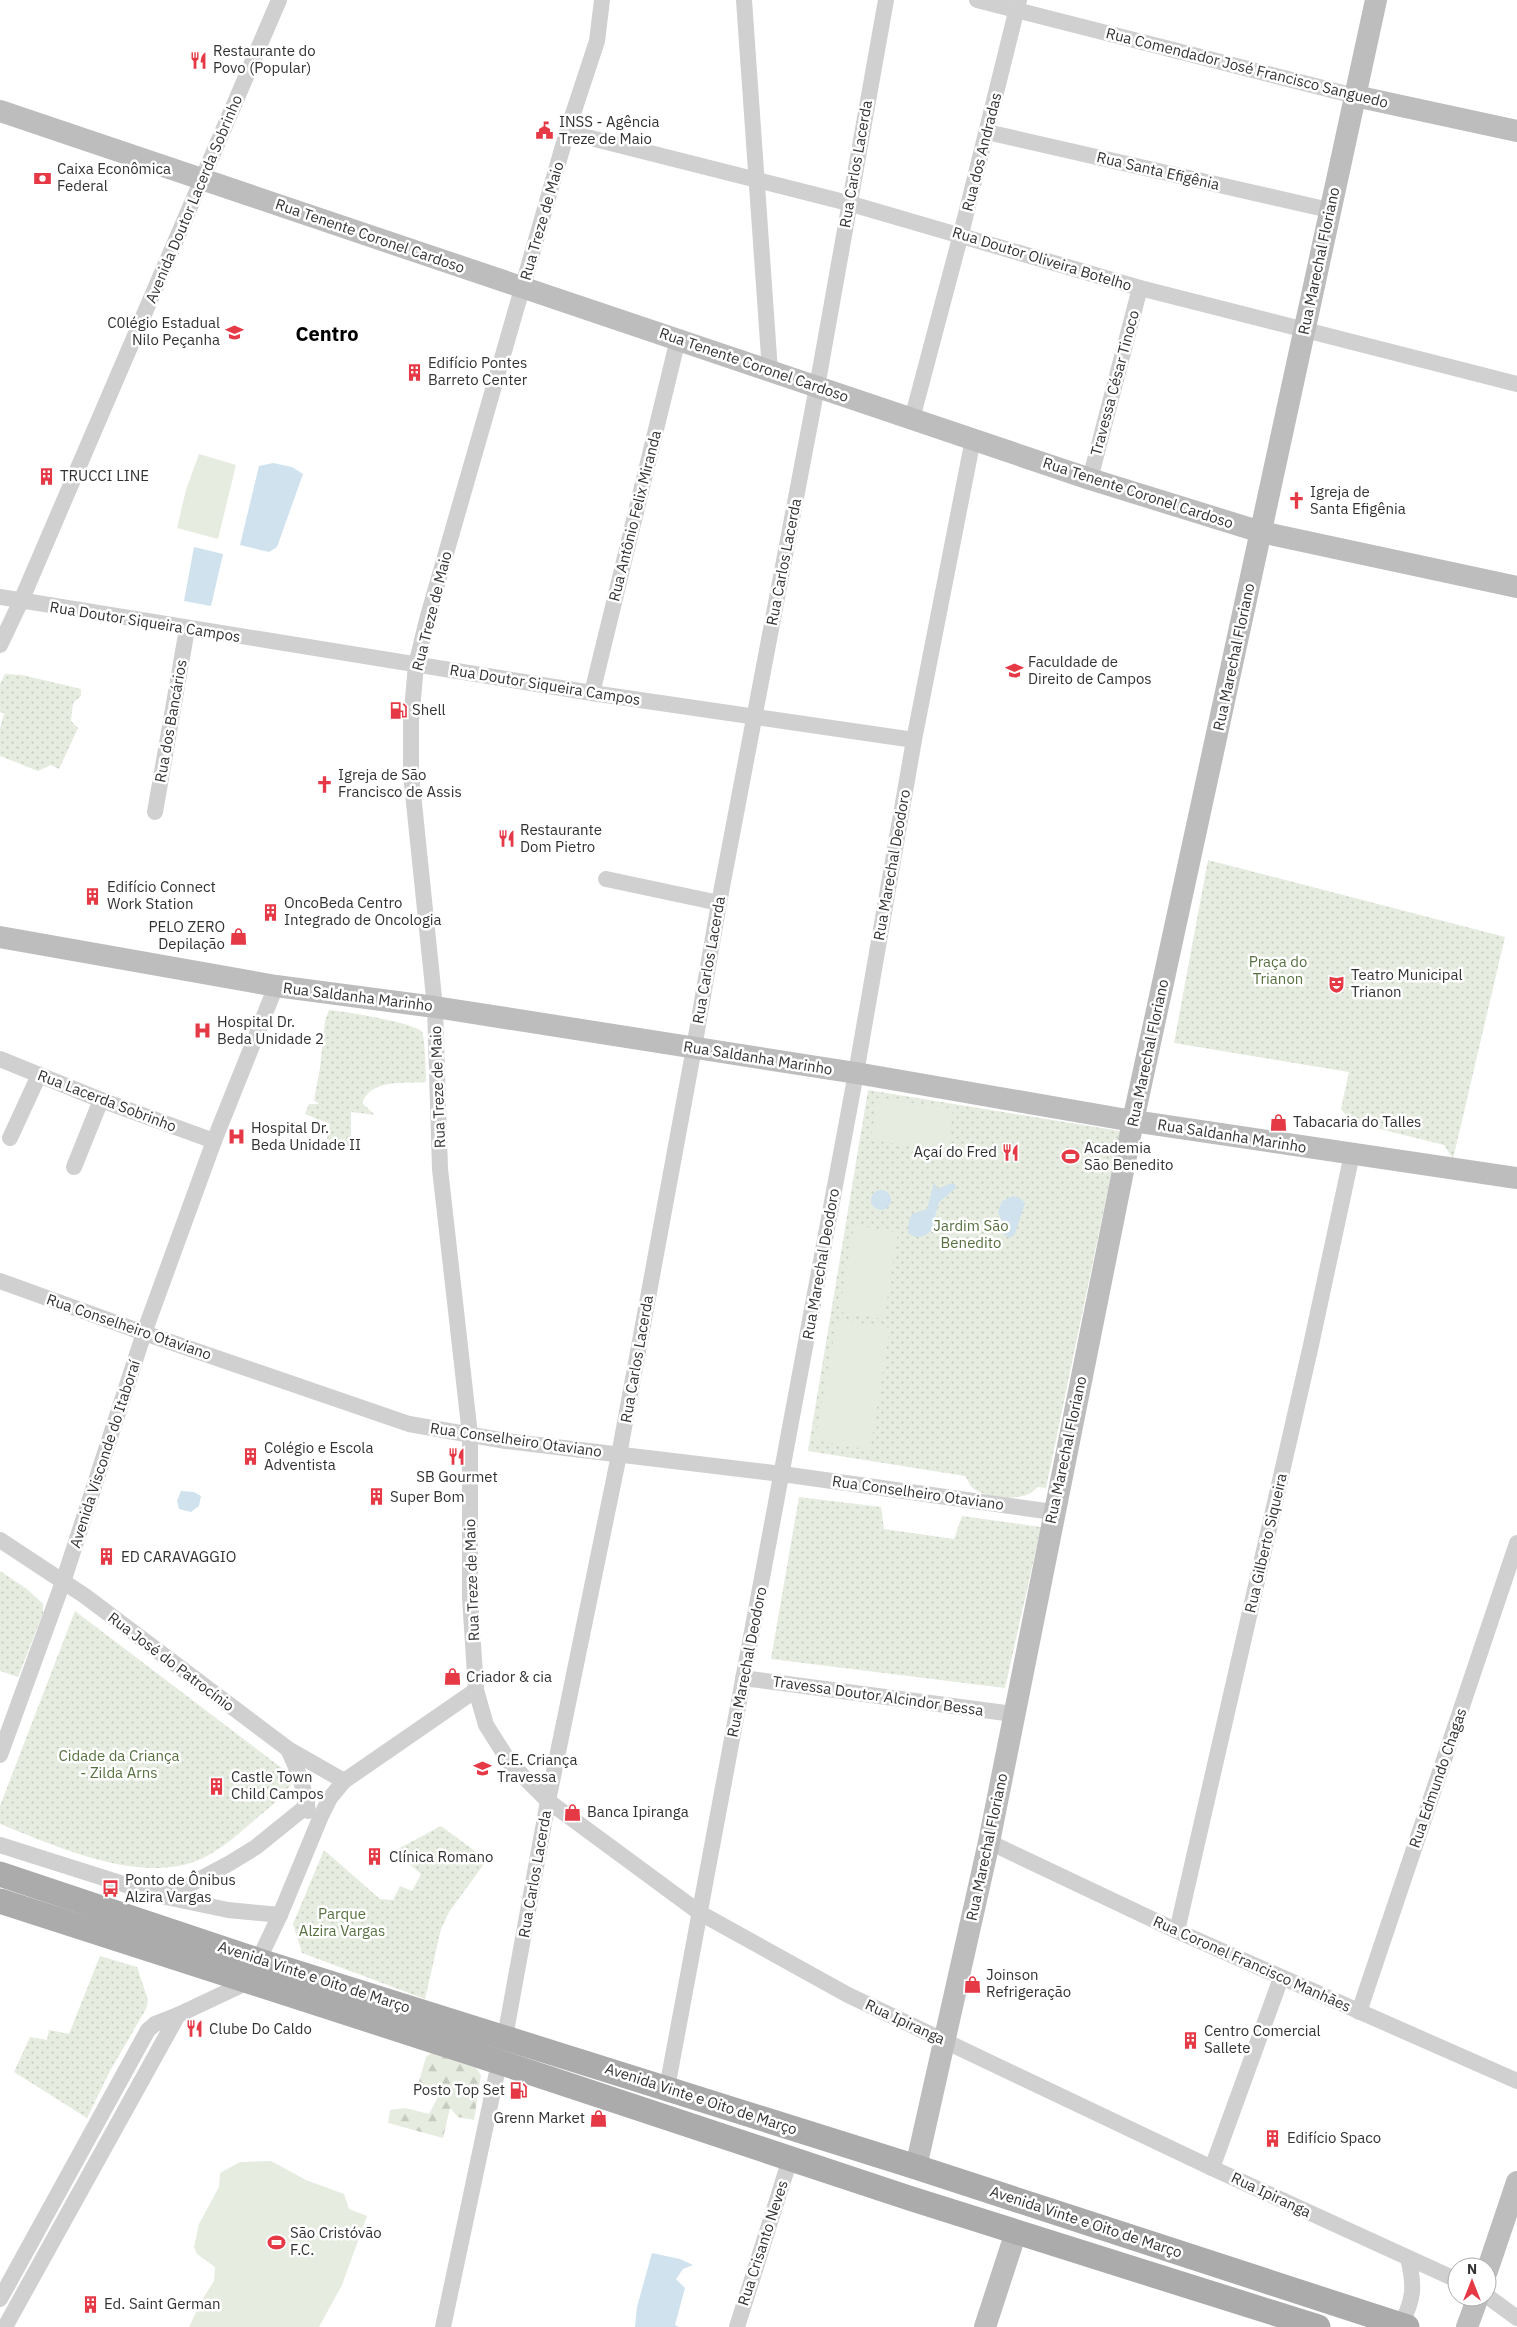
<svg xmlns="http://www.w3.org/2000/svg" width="1517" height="2327" viewBox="0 0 1517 2327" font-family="'IBM Plex Sans',sans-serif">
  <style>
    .grass { fill: url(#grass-dots) }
    .forest { fill: url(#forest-firs) }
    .pitch { fill: #e6ecdf }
    .water { fill: #cfe2ee }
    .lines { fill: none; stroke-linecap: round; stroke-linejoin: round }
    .street { stroke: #d0d0d0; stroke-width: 16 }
    .secondary { stroke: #bdbdbd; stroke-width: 22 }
    .primary { stroke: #ababab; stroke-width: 25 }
    .labels { text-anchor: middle; stroke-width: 5; stroke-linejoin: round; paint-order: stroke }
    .poi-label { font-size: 15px; fill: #333; stroke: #fff; text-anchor: start }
    .street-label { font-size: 15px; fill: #333; stroke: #fff }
    .park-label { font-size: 15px; fill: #56703f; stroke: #fff }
    .district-label { font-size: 20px; font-weight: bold; fill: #000; stroke: #fff }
  </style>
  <defs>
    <pattern id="grass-dots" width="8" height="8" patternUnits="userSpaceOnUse" patternTransform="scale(1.25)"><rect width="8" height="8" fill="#e6ecdf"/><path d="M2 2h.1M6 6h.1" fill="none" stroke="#c6cbc0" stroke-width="1.8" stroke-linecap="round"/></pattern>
    <pattern id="forest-firs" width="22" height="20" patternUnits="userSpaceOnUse" patternTransform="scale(1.25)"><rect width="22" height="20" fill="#e6ecdf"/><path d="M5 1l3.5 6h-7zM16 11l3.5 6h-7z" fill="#c6cbc0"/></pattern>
  </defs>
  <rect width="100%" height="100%" fill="#fff"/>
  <!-- grass -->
  <g class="grass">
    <path d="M5,674L22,675L81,689V696L73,703L71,721L78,728L59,769L51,765L38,771L0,756V729L4,713L0,712V684Z"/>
    <path d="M1208,860L1505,937L1453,1159L1444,1145L1352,1122L1341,1109L1349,1072L1174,1043Z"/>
    <path d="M329,1010C342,1011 417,1023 422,1032C425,1037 426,1074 426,1082C403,1084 372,1078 362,1103L375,1115L351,1112V1147L327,1139L330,1124L305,1114L309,1104H319L314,1100L320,1068L325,1021Z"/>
    <path d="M868,1090L1120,1131L1046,1488L1037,1487C1026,1503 989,1499 974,1489C970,1486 968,1480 965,1476L808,1451Z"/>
    <path d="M799,1497L881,1507L884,1529L954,1539L962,1516L1041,1527L1005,1688L771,1659Z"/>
    <path d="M0,1571L27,1589L43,1604V1613L18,1677L0,1671Z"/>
    <path d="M75,1611L295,1778C285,1797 267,1809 250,1824C236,1836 219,1851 201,1859C141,1886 56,1846 0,1824V1806Z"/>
    <path d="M441,1826L487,1860L449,1912L441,1929L425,1999L302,1953L293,1924L324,1850L380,1899L393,1900L400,1886L412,1891L421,1874L394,1851Z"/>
    <path d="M100,1956L137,1967L148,2000L146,2009L110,2071L87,2118L14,2072L30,2037L47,2040L49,2030L69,2034Z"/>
  </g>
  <!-- forest -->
  <path class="forest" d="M431,2053L476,2068L481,2075L474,2120L458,2117L450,2108L443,2138L388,2123L390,2110L405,2108L429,2114L438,2097L429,2086L416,2092L426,2057Z"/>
  <!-- pitch -->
  <g class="pitch">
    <path d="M199,454L236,465L218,539L177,528L186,490Z"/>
    <path d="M877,1098L953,1109L948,1151L871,1140Z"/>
    <path d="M854,1225L898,1233L884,1319L839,1312Z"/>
    <path d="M837,1319L890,1328L870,1450L815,1440Z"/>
    <path d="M271,2161L306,2180L344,2194L349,2209L367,2216L342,2285L319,2327H189L202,2300L214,2281L215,2267L197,2254L194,2247L199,2224L219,2187L220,2173L240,2162Z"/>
  </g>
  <!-- water -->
  <g class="water">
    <path d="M273,463L292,467L303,474L277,547L269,552L240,545L259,466Z"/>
    <path d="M194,547L223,554L211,606L184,601Z"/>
    <path d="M934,1183L938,1189L949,1184H955L956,1188L939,1202L931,1231C922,1238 917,1239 908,1233L909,1220L912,1214L927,1209Z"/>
    <circle cx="881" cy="1200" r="10"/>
    <path d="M1013,1196L1020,1198L1025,1203L1015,1234L1010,1238L1001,1233V1219L998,1212L1002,1201Z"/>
    <path d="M181,1491L194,1492L201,1496L199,1506L191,1512L179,1509L177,1501Z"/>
    <path d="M652,2253L680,2259L693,2265L683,2269L676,2279L685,2288L675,2325L679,2327H635L637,2307Z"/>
  </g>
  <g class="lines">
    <!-- street -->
    <g class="street">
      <path d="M602,0L597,41L567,132L428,616L416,665L411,721V774L435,1007L440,1169L470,1435V1598L476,1690L486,1725L510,1763L548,1801L700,1913L848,1995L1212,2168L1457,2280"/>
      <path d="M744,0L770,371"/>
      <path d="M977,0L1355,96"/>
      <path d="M567,132L848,203L1140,288L1517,384"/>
      <path d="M987,132L1329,210"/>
      <path d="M912,419L961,234L1019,0"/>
      <path d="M1090,479L1140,288"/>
      <path d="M0,597L592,693L914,740"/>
      <path d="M0,645L21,601L279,0"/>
      <path d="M592,693L678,339"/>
      <path d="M155,812L187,629"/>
      <path d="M606,879L719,903"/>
      <path d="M0,1059L101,1100L214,1141"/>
      <path d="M10,1138L39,1075"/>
      <path d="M74,1167L101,1100"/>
      <path d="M0,1281L144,1333L409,1424L506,1441L782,1474L1053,1512"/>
      <path d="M0,1540L85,1596L288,1749L344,1781"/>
      <path d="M743,1678L1013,1714"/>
      <path d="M288,1749C298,1770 305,1789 308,1811"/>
      <path d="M0,1755L63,1582L144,1333L214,1141L276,986"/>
      <path d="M989,1842L1177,1931L1517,2081"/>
      <path d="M0,1845L161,1896L228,1910L280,1915"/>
      <path d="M161,1896L183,1888L230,1863L256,1847L303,1809L307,1802"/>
      <path d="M1177,1931L1311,1345L1352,1154"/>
      <path d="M1359,2012L1517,1543"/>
      <path d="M505,2037L548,1801L619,1455L694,1048L719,903L817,387L886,0"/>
      <path d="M667,2088L856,1073L914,740L973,439"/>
      <path d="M1212,2168L1281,1978"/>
      <path d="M1487,2296L1517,2318"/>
      <path d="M0,2299L148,2030L155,2024L178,2015"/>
      <path d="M1401,2325C1414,2298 1415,2287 1408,2258"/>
      <path d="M5,2327L178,2015L248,1982L280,1915L321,1816L330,1798L344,1781L476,1690"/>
      <path d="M443,2327L499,2063"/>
      <path d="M737,2327L790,2159"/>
    </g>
    <!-- secondary -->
    <g class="secondary">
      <path d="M1355,96L1517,131"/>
      <path d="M0,111L1090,479L1261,532L1517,587"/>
      <path d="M0,937L276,986L435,1007L856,1073L1133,1121L1517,1178"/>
      <path d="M916,2167L989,1842L1133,1121L1376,0"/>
      <path d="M1487,2271L1517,2182"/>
      <path d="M985,2327L1016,2232"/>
      <path d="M1467,2327L1478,2297"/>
    </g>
    <!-- primary -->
    <g class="primary">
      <path d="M0,1874L260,1961L916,2167L1407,2327"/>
      <path d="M0,1901L496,2061L909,2198L1318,2327"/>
    </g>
  </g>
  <!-- icons -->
  <defs>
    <symbol id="restaurant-bare" viewBox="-9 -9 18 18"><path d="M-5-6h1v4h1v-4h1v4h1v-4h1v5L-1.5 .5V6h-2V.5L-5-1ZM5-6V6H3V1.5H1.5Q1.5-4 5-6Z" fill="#e63946" stroke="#fff" stroke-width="2.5" paint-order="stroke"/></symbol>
    <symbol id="civic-bare" viewBox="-9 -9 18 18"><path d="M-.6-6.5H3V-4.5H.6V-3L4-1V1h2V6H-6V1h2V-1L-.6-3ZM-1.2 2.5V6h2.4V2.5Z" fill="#e63946" stroke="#fff" stroke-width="2.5" paint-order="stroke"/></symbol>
    <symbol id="bank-bare" viewBox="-9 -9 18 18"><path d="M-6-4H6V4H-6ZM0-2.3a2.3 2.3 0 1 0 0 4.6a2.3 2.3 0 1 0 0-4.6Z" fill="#e63946" stroke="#fff" stroke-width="2.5" paint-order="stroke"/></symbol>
    <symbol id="school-bare" viewBox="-9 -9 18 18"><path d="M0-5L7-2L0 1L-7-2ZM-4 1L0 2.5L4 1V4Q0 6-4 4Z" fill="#e63946" stroke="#fff" stroke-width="2.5" paint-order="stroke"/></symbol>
    <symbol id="building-bare" viewBox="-9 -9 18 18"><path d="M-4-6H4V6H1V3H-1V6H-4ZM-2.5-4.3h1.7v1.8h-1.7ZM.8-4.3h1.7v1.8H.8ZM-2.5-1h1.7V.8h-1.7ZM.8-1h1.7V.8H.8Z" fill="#e63946" stroke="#fff" stroke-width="2.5" paint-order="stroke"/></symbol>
    <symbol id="church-bare" viewBox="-9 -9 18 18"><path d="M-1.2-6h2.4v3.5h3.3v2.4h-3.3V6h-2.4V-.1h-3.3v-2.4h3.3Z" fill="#e63946" stroke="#fff" stroke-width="2.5" paint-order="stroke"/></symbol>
    <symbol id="university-bare" viewBox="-9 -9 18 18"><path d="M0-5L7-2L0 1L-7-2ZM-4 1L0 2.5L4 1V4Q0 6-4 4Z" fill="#e63946" stroke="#fff" stroke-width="2.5" paint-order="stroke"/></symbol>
    <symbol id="fuel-bare" viewBox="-9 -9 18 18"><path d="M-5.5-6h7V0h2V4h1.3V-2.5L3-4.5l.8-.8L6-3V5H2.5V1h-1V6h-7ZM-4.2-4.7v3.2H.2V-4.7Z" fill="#e63946" stroke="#fff" stroke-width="2.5" paint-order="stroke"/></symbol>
    <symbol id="shop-bare" viewBox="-9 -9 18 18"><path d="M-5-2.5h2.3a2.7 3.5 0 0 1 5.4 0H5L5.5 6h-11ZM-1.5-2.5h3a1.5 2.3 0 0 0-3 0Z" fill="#e63946" stroke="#fff" stroke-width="2.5" paint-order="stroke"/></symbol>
    <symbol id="theatre-bare" viewBox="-9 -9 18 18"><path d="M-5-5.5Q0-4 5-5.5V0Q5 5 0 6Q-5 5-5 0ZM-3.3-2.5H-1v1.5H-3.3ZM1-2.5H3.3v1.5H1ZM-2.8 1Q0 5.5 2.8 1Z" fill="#e63946" stroke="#fff" stroke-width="2.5" paint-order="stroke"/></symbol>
    <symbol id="hospital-bare" viewBox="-9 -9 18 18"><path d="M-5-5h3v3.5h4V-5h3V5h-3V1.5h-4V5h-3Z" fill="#e63946" stroke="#fff" stroke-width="2.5" paint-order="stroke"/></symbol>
    <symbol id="stadium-bare" viewBox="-9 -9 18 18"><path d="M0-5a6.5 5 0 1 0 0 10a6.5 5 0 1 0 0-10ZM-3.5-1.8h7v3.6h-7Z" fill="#e63946" stroke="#fff" stroke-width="2.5" paint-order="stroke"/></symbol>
    <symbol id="bus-bare" viewBox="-9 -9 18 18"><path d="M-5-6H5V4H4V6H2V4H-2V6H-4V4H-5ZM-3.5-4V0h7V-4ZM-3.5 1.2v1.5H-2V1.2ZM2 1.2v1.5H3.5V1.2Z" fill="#e63946" stroke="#fff" stroke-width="2.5" paint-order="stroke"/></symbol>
  </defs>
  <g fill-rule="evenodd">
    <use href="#restaurant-bare" x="186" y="48" width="25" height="25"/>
    <use href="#civic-bare" x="532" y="118" width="25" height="25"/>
    <use href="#bank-bare" x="30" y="166" width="25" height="25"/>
    <use href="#school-bare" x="222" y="320" width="25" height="25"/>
    <use href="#building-bare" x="402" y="360" width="25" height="25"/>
    <use href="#building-bare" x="34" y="464" width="25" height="25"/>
    <use href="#church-bare" x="1284" y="488" width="25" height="25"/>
    <use href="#university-bare" x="1002" y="658" width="25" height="25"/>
    <use href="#fuel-bare" x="386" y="698" width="25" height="25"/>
    <use href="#church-bare" x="312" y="772" width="25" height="25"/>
    <use href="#restaurant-bare" x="494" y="826" width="25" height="25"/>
    <use href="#building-bare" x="80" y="884" width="25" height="25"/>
    <use href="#building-bare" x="258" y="900" width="25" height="25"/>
    <use href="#shop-bare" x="226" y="924" width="25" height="25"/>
    <use href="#theatre-bare" x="1324" y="972" width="25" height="25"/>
    <use href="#hospital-bare" x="190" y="1018" width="25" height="25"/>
    <use href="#shop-bare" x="1266" y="1110" width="25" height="25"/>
    <use href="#hospital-bare" x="224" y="1124" width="25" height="25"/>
    <use href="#restaurant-bare" x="998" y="1140" width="25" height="25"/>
    <use href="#stadium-bare" x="1058" y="1144" width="25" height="25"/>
    <use href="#restaurant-bare" x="444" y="1444" width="25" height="25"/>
    <use href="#building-bare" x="238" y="1444" width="25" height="25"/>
    <use href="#building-bare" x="364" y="1484" width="25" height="25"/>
    <use href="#building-bare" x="94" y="1544" width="25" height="25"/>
    <use href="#shop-bare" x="440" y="1664" width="25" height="25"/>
    <use href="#school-bare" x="470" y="1756" width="25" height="25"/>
    <use href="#building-bare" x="204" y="1774" width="25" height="25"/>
    <use href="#shop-bare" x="560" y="1800" width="25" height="25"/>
    <use href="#building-bare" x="362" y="1844" width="25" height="25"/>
    <use href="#bus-bare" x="98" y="1876" width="25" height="25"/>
    <use href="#shop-bare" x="960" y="1972" width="25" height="25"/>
    <use href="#restaurant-bare" x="182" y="2016" width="25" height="25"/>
    <use href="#building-bare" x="1178" y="2028" width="25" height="25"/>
    <use href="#fuel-bare" x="506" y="2078" width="25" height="25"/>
    <use href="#shop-bare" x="586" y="2106" width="25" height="25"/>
    <use href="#building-bare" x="1260" y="2126" width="25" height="25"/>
    <use href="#stadium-bare" x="264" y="2230" width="25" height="25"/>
    <use href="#building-bare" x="78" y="2292" width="25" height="25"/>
  </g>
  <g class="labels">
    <!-- poi labels -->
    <g class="poi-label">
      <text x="213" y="56">Restaurante do<tspan x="213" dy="17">Povo (Popular)</tspan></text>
      <text x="559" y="127">INSS - Agência<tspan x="559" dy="17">Treze de Maio</tspan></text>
      <text x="57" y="174">Caixa Econômica<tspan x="57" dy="17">Federal</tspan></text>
      <text x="220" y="328" text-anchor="end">C0légio Estadual<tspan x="220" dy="17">Nilo Peçanha</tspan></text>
      <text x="428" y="368">Edifício Pontes<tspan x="428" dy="17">Barreto Center</tspan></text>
      <text x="60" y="481">TRUCCI LINE</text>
      <text x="1310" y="497">Igreja de<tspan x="1310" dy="17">Santa Efigênia</tspan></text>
      <text x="1028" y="667">Faculdade de<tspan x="1028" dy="17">Direito de Campos</tspan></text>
      <text x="412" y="715">Shell</text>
      <text x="338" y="780">Igreja de São<tspan x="338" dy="17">Francisco de Assis</tspan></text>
      <text x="520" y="835">Restaurante<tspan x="520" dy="17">Dom Pietro</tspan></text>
      <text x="107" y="892">Edifício Connect<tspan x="107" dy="17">Work Station</tspan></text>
      <text x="284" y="908">OncoBeda Centro<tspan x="284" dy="17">Integrado de Oncologia</tspan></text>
      <text x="225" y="932" text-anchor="end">PELO ZERO<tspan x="225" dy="17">Depilação</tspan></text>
      <text x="1351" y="980">Teatro Municipal<tspan x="1351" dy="17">Trianon</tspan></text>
      <text x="217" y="1027">Hospital Dr.<tspan x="217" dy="17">Beda Unidade 2</tspan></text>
      <text x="1293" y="1127">Tabacaria do Talles</text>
      <text x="251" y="1133">Hospital Dr.<tspan x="251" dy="17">Beda Unidade II</tspan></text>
      <text x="1084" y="1153">Academia<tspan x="1084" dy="17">São Benedito</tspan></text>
      <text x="997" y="1157" text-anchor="end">Açaí do Fred</text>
      <text x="264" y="1453">Colégio e Escola<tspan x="264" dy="17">Adventista</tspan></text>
      <text x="457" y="1482" text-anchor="middle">SB Gourmet</text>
      <text x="390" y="1502">Super Bom</text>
      <text x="121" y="1562">ED CARAVAGGIO</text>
      <text x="466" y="1682">Criador &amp; cia</text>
      <text x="497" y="1765">C.E. Criança<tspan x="497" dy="17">Travessa</tspan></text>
      <text x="231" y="1782">Castle Town<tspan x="231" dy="17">Child Campos</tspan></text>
      <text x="587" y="1817">Banca Ipiranga</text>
      <text x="389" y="1862">Clínica Romano</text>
      <text x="125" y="1885">Ponto de Ônibus<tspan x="125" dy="17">Alzira Vargas</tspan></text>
      <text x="986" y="1980">Joinson<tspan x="986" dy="17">Refrigeração</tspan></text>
      <text x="209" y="2034">Clube Do Caldo</text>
      <text x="1204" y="2036">Centro Comercial<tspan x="1204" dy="17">Sallete</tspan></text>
      <text x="505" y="2095" text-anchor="end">Posto Top Set</text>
      <text x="585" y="2123" text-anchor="end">Grenn Market</text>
      <text x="1287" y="2143">Edifício Spaco</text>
      <text x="290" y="2238">São Cristóvão<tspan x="290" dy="17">F.C.</tspan></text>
      <text x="104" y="2309">Ed. Saint German</text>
    </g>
    <!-- street labels -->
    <g class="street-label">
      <text transform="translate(1247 68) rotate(14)" y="5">Rua Comendador José Francisco Sanguedo</text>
      <text transform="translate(982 152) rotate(-76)" y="5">Rua dos Andradas</text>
      <text transform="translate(856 164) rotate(-80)" y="5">Rua Carlos Lacerda</text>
      <text transform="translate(1158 171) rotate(13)" y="5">Rua Santa Efigênia</text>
      <text transform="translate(194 199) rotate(-67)" y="5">Avenida Doutor Lacerda Sobrinho</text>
      <text transform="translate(542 221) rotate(-74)" y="5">Rua Treze de Maio</text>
      <text transform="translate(370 236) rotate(19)" y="5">Rua Tenente Coronel Cardoso</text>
      <text transform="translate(1042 259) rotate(17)" y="5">Rua Doutor Oliveira Botelho</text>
      <text transform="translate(1319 261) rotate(-78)" y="5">Rua Marechal Floriano</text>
      <text transform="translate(754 365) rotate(19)" y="5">Rua Tenente Coronel Cardoso</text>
      <text transform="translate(1115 383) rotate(-75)" y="5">Travessa César Tinoco</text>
      <text transform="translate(1138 493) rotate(18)" y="5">Rua Tenente Coronel Cardoso</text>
      <text transform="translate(635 516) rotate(-76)" y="5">Rua Antônio Felix Miranda</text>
      <text transform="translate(784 562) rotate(-79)" y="5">Rua Carlos Lacerda</text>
      <text transform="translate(432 611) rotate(-76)" y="5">Rua Treze de Maio</text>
      <text transform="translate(145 622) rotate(9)" y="5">Rua Doutor Siqueira Campos</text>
      <text transform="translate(1234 657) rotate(-78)" y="5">Rua Marechal Floriano</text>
      <text transform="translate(545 685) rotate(9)" y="5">Rua Doutor Siqueira Campos</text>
      <text transform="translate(171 721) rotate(-80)" y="5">Rua dos Bancários</text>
      <text transform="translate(892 865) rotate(-80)" y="5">Rua Marechal Deodoro</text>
      <text transform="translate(709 960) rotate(-80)" y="5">Rua Carlos Lacerda</text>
      <text transform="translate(358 997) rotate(7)" y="5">Rua Saldanha Marinho</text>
      <text transform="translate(1148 1053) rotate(-78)" y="5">Rua Marechal Floriano</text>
      <text transform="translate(758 1058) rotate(9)" y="5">Rua Saldanha Marinho</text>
      <text transform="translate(438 1087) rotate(-92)" y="5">Rua Treze de Maio</text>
      <text transform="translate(107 1101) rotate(21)" y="5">Rua Lacerda Sobrinho</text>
      <text transform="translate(1232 1136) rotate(9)" y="5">Rua Saldanha Marinho</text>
      <text transform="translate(821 1264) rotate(-80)" y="5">Rua Marechal Deodoro</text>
      <text transform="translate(129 1327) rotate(19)" y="5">Rua Conselheiro Otaviano</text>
      <text transform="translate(637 1359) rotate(-80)" y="5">Rua Carlos Lacerda</text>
      <text transform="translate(516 1440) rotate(8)" y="5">Rua Conselheiro Otaviano</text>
      <text transform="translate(1066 1450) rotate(-78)" y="5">Rua Marechal Floriano</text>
      <text transform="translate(105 1454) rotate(-72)" y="5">Avenida Visconde do Itaboraí</text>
      <text transform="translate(918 1493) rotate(8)" y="5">Rua Conselheiro Otaviano</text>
      <text transform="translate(1266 1543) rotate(-77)" y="5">Rua Gilberto Siqueira</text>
      <text transform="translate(472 1580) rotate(-92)" y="5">Rua Treze de Maio</text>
      <text transform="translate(171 1662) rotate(37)" y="5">Rua José do Patrocínio</text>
      <text transform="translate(747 1662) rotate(-79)" y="5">Rua Marechal Deodoro</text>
      <text transform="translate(878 1696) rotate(8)" y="5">Travessa Doutor Alcindor Bessa</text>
      <text transform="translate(1438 1778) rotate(-71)" y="5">Rua Edmundo Chagas</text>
      <text transform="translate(987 1847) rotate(-78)" y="5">Rua Marechal Floriano</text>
      <text transform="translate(535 1874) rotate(-80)" y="5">Rua Carlos Lacerda</text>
      <text transform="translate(1252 1964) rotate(24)" y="5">Rua Coronel Francisco Manhães</text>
      <text transform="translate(314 1977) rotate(18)" y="5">Avenida Vinte e Oito de Março</text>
      <text transform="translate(905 2022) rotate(25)" y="5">Rua Ipiranga</text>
      <text transform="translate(701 2099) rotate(18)" y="5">Avenida Vinte e Oito de Março</text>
      <text transform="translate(1271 2195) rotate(25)" y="5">Rua Ipiranga</text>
      <text transform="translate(1086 2222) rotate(18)" y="5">Avenida Vinte e Oito de Março</text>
      <text transform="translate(763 2243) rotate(-72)" y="5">Rua Crisanto Neves</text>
    </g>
    <!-- park labels -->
    <g class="park-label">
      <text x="1278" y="967">Praça do<tspan x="1278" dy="17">Trianon</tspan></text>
      <text x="971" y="1231">Jardim São<tspan x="971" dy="17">Benedito</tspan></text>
      <text x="119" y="1761">Cidade da Criança<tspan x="119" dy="17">- Zilda Arns</tspan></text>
      <text x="342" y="1919">Parque<tspan x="342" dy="17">Alzira Vargas</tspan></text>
    </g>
    <!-- district labels -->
    <g class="district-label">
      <text x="327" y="341">Centro</text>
    </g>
  </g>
  <!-- north arrow -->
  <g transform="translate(1472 2282)"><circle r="24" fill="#ffffff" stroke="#adadad"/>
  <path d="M0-4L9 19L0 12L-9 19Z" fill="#e63946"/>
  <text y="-8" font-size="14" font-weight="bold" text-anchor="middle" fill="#333333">N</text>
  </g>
</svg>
